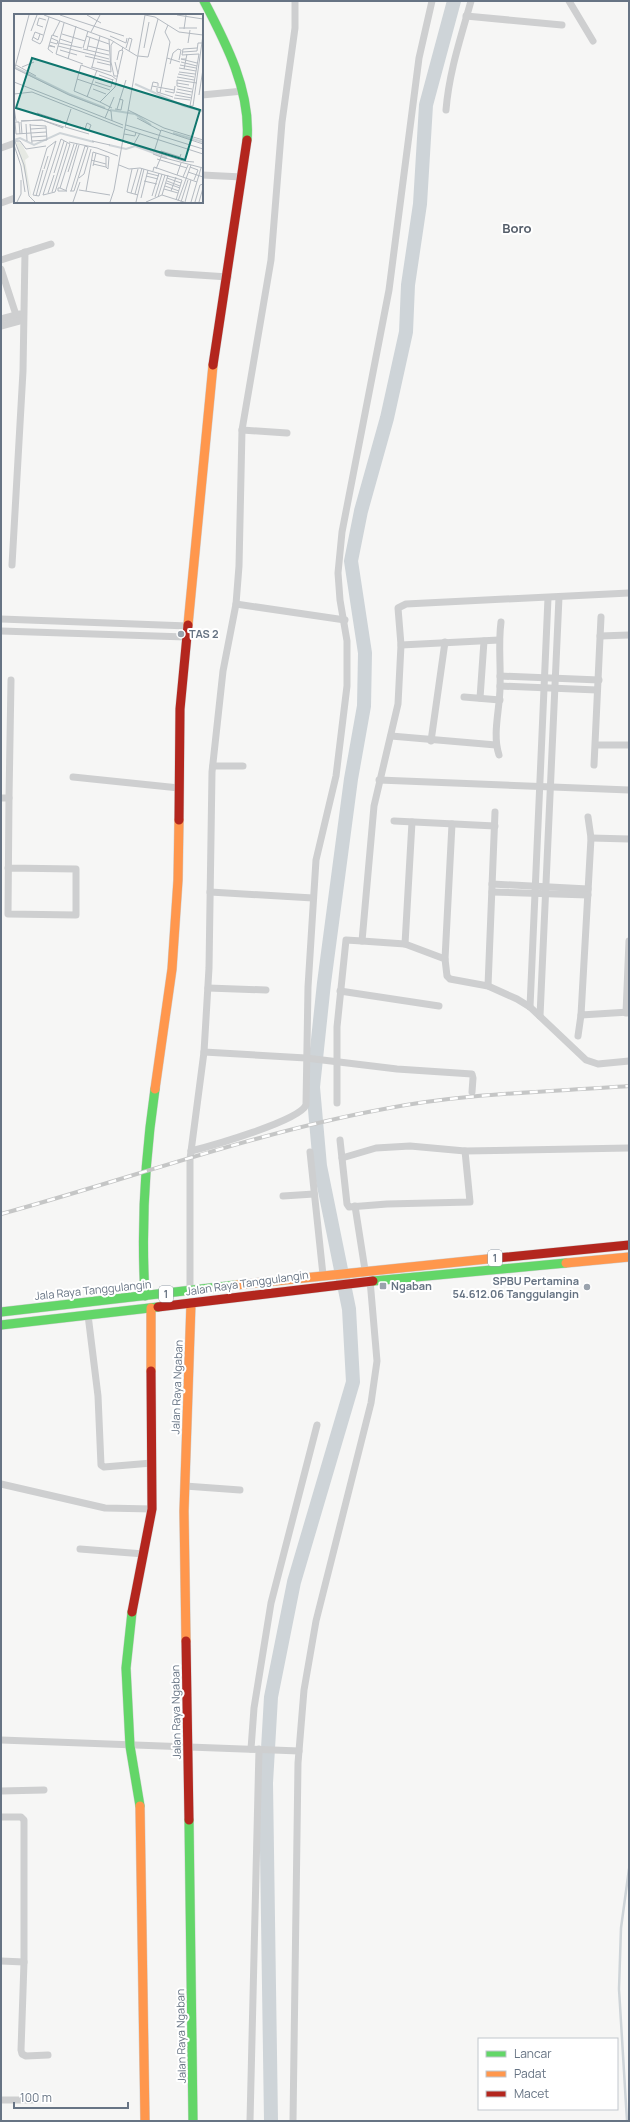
<svg xmlns="http://www.w3.org/2000/svg" width="630" height="2122" viewBox="0 0 630 2122" font-family="Manrope,sans-serif">
  <style>
    .lines { fill: none; stroke-linecap: round; stroke-linejoin: round }
    .stream { stroke: #ced4d8; stroke-width: 2.5 }
    .river { stroke: #ced4d8; stroke-width: 14 }
    .fast-casing { stroke: #d2d2d3; stroke-width: 10 }
    .slow-casing { stroke: #d2d2d3; stroke-width: 10 }
    .jam-casing { stroke: #d2d2d3; stroke-width: 10 }
    .street { stroke: #cecfd0; stroke-width: 7 }
    .fast { stroke: #63d668; stroke-width: 9 }
    .slow { stroke: #ff974d; stroke-width: 9 }
    .jam { stroke: #b3261e; stroke-width: 9 }
    .rail-casing { stroke: #c5c6c6; stroke-width: 4 }
    .rail { stroke: #fff; stroke-width: 2.5; stroke-dasharray: 8; stroke-linecap: butt }
    .poi-dot { fill: #99a2ac; stroke: #fff; stroke-width: 1.5 }
    .labels { text-anchor: middle; stroke-width: 4; stroke-linejoin: round; paint-order: stroke }
    .shield { fill: #fff; stroke: #959ea9; stroke-width: 1 }
    .shield-label { font-size: 10px; font-weight: bold; fill: #677484 }
    .poi-label { font-size: 11px; font-weight: bold; fill: #677484; stroke: #fff; text-anchor: start }
    .street-label { font-size: 11px; fill: #677484; stroke: #fff }
    .quarter-label { font-size: 13px; font-weight: bold; fill: #555e6a; stroke: #fff }
    .inset-river { fill: none; stroke: #ced4d8; stroke-width: 2 }
    .inset-road { fill: none; stroke: #b4bac1; stroke-width: 1 }
    .view { fill: #0f766e; fill-opacity: 0.15; stroke: #0f766e; stroke-width: 2 }
    .inset-edge { fill: none; stroke: #677484; stroke-width: 2 }
  </style>
  <rect width="100%" height="100%" fill="#f6f6f5"/>
  <g class="lines">
    <!-- stream -->
    <path class="stream" d="M627,2121L619,1989L621,1928L629,1869"/>
    <!-- river -->
    <path class="river" d="M271,2121L266,1783L271,1697L294,1582L353,1382L349,1309L320,1166L313,1087L324,983L351,779L364,706L365,653L351,561L361,511L387,418L406,332L408,285L420,204L426,105L454,1"/>
    <defs>
      <g id="fast">
        <path d="M204,1C226,43 251,91 247,140"/>
        <path d="M373,1281L566,1263"/>
        <path d="M145,1296C141,1227 145,1157 155,1089"/>
        <path d="M1,1312L236,1285"/>
        <path d="M1,1325L158,1307"/>
        <path d="M132,1612L126,1668L130,1746L140,1806"/>
        <path d="M189,1820L193,2121"/>
      </g>
      <g id="slow">
        <path d="M188,625L213,365"/>
        <path d="M155,1089L172,969L178,880L179,820"/>
        <path d="M566,1263L629,1257"/>
        <path d="M236,1285L497,1258"/>
        <path d="M151,1308V1371"/>
        <path d="M186,1641L184,1511L191,1303"/>
        <path d="M140,1806L145,2121"/>
      </g>
      <g id="jam">
        <path d="M213,365L247,140"/>
        <path d="M179,820L180,709L188,625"/>
        <path d="M497,1258L629,1245"/>
        <path d="M158,1307L373,1281"/>
        <path d="M132,1612L152,1509L151,1371"/>
        <path d="M186,1641L189,1820"/>
      </g>
    </defs>
    <!-- fast casing -->
    <use href="#fast" class="fast-casing"/>
    <!-- slow casing -->
    <use href="#slow" class="slow-casing"/>
    <!-- jam casing -->
    <use href="#jam" class="jam-casing"/>
    <!-- street -->
    <g class="street">
      <path d="M569,1L593,41"/>
      <path d="M466,16L562,25"/>
      <path d="M202,95L243,91"/>
      <path d="M446,110C449,72 461,37 471,1"/>
      <path d="M1,148L15,143"/>
      <path d="M202,175L242,177"/>
      <path d="M1,203L15,198"/>
      <path d="M1,260L51,244"/>
      <path d="M1,269L18,321"/>
      <path d="M168,273L228,277"/>
      <path d="M1,319L20,314"/>
      <path d="M1,326L23,320"/>
      <path d="M242,430L287,433"/>
      <path d="M12,565L23,371L25,252"/>
      <path d="M629,593L406,604L398,608L401,645L398,704L374,806L362,941L405,944L445,959L447,976L450,979L488,986L517,999L530,1007L586,1060L598,1064L629,1061"/>
      <path d="M236,604L345,620"/>
      <path d="M1,619L188,626"/>
      <path d="M1,631L186,637"/>
      <path d="M600,636L629,635"/>
      <path d="M401,645L499,640"/>
      <path d="M500,676L599,680"/>
      <path d="M500,686L597,690"/>
      <path d="M464,697L500,700"/>
      <path d="M480,698L484,641"/>
      <path d="M391,736L496,745"/>
      <path d="M431,741L445,642"/>
      <path d="M596,745H629"/>
      <path d="M499,755C492,734 500,709 500,687C501,665 498,644 501,622"/>
      <path d="M594,765L601,617"/>
      <path d="M213,766H243"/>
      <path d="M73,777L179,788"/>
      <path d="M379,780L629,790"/>
      <path d="M1,798H9L11,680"/>
      <path d="M588,817L591,838L581,1015L629,1012"/>
      <path d="M394,821L495,826"/>
      <path d="M591,838L629,839"/>
      <path d="M8,868L76,869V915L8,914L9,798"/>
      <path d="M492,884L588,889"/>
      <path d="M210,892L313,898"/>
      <path d="M492,892L588,895"/>
      <path d="M405,944L412,822"/>
      <path d="M445,959L452,824"/>
      <path d="M488,986L495,812"/>
      <path d="M208,988L266,990"/>
      <path d="M340,991L439,1006"/>
      <path d="M530,1007L548,598"/>
      <path d="M626,1013L629,941"/>
      <path d="M540,1016L559,597"/>
      <path d="M578,1036L581,1015"/>
      <path d="M204,1052L306,1058L397,1069L472,1074L473,1078L472,1092"/>
      <path d="M337,1103V1027L346,940L362,941"/>
      <path d="M340,1140L347,1204L349,1207L387,1204L470,1202L465,1151"/>
      <path d="M191,1151C211,1146 299,1121 306,1105L308,987L316,860L336,776L347,686V641L340,600L338,573L342,532L389,290L419,58L432,1"/>
      <path d="M310,1152L323,1275"/>
      <path d="M342,1158L376,1148L410,1146L465,1151L629,1148"/>
      <path d="M283,1196L314,1194"/>
      <path d="M355,1206L365,1270"/>
      <path d="M190,1292V1159L204,1052L209,968L212,772L223,671L236,604L239,566L242,430L271,260L282,122L295,28V1"/>
      <path d="M88,1315L98,1396L101,1465L104,1467L152,1463"/>
      <path d="M1,1484L105,1508L152,1509"/>
      <path d="M185,1486L240,1490"/>
      <path d="M80,1549L144,1554"/>
      <path d="M1,1740L299,1751"/>
      <path d="M251,1749L254,1708L271,1603L317,1425"/>
      <path d="M1,1791L44,1790"/>
      <path d="M1,1817H21L24,1820V1962L21,2050L22,2054L26,2056L48,2055"/>
      <path d="M1,1961L24,1962"/>
      <path d="M1,2100H32"/>
      <path d="M250,2121L259,1749"/>
      <path d="M293,2121L298,1763L304,1690L316,1621L371,1403L377,1361L370,1280"/>
    </g>
    <!-- fast -->
    <use href="#fast" class="fast"/>
    <!-- slow -->
    <use href="#slow" class="slow"/>
    <!-- jam -->
    <use href="#jam" class="jam"/>
    <defs>
      <path id="rail" d="M1,1214C129,1179 254,1133 384,1109C465,1093 548,1092 629,1086"/>
    </defs>
    <!-- rail casing -->
    <use href="#rail" class="rail-casing"/>
    <!-- rail -->
    <use href="#rail" class="rail"/>
  </g>
  <!-- markers -->
  <g class="poi-dot">
    <circle cx="181" cy="634" r="4"/>
    <rect x="379" y="1282" width="8" height="8" rx="2"/>
    <circle cx="587" cy="1287" r="4"/>
  </g>
  <g class="labels">
    <!-- shield labels -->
    <g class="shield">
      <rect x="488" y="1250" width="14" height="16" rx="3"/>
      <rect x="159" y="1286" width="14" height="16" rx="3"/>
    </g>
    <g class="shield-label">
      <text x="495" y="1262">1</text>
      <text x="166" y="1298">1</text>
    </g>
    <!-- poi labels -->
    <g class="poi-label">
      <text x="189" y="638">TAS 2</text>
      <text x="579" y="1285" text-anchor="end">SPBU Pertamina<tspan x="579" dy="13">54.612.06 Tanggulangin</tspan></text>
      <text x="391" y="1290">Ngaban</text>
    </g>
    <!-- street labels -->
    <g class="street-label">
      <text transform="translate(247 1283) rotate(-8)" y="4">Jalan Raya Tanggulangin</text>
      <text transform="translate(93 1290) rotate(-6)" y="4">Jala Raya Tanggulangin</text>
      <text transform="translate(177 1387) rotate(-88)" y="4">Jalan Raya Ngaban</text>
      <text transform="translate(176 1712) rotate(-91)" y="4">Jalan Raya Ngaban</text>
      <text transform="translate(181 2036) rotate(-91)" y="4">Jalan Raya Ngaban</text>
    </g>
    <!-- quarter labels -->
    <g class="quarter-label">
      <text x="517" y="233">Boro</text>
    </g>
  </g>
  <!-- overview -->
  <g transform="translate(14 14)">
    <rect width="189" height="189" fill="#f6f6f5"/>
    <path d="M2,127L7,129L15,143L11,146L18,186Z" fill="#e6e9e3"/>
    <path class="inset-river" d="M0,53L55,80L91,94M121,70L170,92L189,97M96,96L121,100L137,111M159,119L189,128M0,126L6,124L20,131L46,119L80,128M95,131L112,135L121,132L153,144"/>
    <path class="inset-road" d="M30,1L97,26L123,42M46,1L110,22M73,1L87,9M131,1L141,3L165,18L189,21L179,92H176M163,1L189,5M50,9L42,40L69,50M29,13L23,11L25,4L32,6M165,14H183M170,15L172,1M17,17L23,1M77,18L86,1M48,20L71,27M29,21L21,18L18,26L26,30L28,27L35,3M39,21L46,7M72,22L95,30M96,22L112,29L113,24M19,23L24,26L26,20M46,25L58,29M100,27L97,31V48L100,62H104M36,28L43,30L44,27L37,24M45,29L68,34M174,29L176,16M35,32L41,33L35,31M44,32L95,45M74,32L95,37M69,34L74,17M112,34L115,24L118,25M130,34L135,8M183,34L169,35L168,41L185,40M69,35L95,41M46,36L63,41M73,36L76,23M115,37L118,25M169,38L183,37L184,29H188M39,39L34,35L38,21L44,23M71,42L96,48M124,42L134,43L144,5M153,44L166,48M54,45L62,12M172,45H167L183,49M103,46L105,37L108,36M83,48L96,51M101,48L104,60M167,48L183,52M156,50L159,39L164,35L167,36L165,46M2,51L22,62M166,51L182,54M8,53L20,48M77,53L97,58L95,25M78,53L86,22M0,54L55,81L97,97L98,107M165,54L182,57M170,55L173,40M0,57L15,1M165,58L181,60M164,60L180,63M85,61L99,66M163,63L180,66M84,64L98,69M63,65L96,76M103,66L98,62L67,51L60,77L86,88L101,73L106,50L109,37L108,36L109,33M0,68L109,111M81,68L97,73L99,65M163,69L175,71M138,72L160,76M143,74V78L159,83M79,75L92,80M163,75L178,78M178,75L163,72V66L183,69M137,76L139,68L144,69V72M151,77L160,79L161,72M162,78L177,81M146,79L156,28L151,18L154,11M0,80L18,78L109,114M161,81L178,84M185,81L189,55M73,83L83,56M160,84L176,86M86,88L98,94M176,92L185,40M0,93L2,107M101,95L107,96L109,86L105,85M103,95L112,66M114,96L150,114L189,126M23,99L47,107M91,104L100,83M123,104L147,117M1,108L2,120L32,118M1,108H5L6,120M7,108L8,120M12,110L13,127M16,110L18,129M16,111L32,112L33,126L18,127M112,111L189,135M51,113L75,120M51,113L57,95M66,113L75,116L77,111L73,109L71,115M49,114L28,106L7,107L28,106L50,113M17,115L32,114M111,115L189,140M147,116L189,130M110,120L121,122L122,118M17,123L33,122M0,125L10,151L15,182L21,188M47,125L56,130L42,175L41,178L29,181ZM1,127H6L12,135L32,132M42,127L25,182L19,181L33,134ZM78,127L96,131M108,127L169,147L180,148M55,128L83,134L104,142M120,130L126,119M0,131L7,152L11,178M140,138L147,116M139,140L147,143L142,155M146,140L147,137L166,143L167,140M148,140L147,143L189,154M143,145L173,154M77,146L92,150M79,150L92,153M105,151L115,155L126,154L168,166M79,152L82,139M176,153L184,156L180,166M30,155L34,142M118,155L113,178L124,181M139,157L140,153L183,168M54,158L63,130M174,158L189,163M40,159L50,127M133,159L145,162M163,161L167,149M132,162L144,165M169,163L174,151M65,164L70,160L77,135M153,164L167,169M130,167L143,170M153,167L166,172M152,169L166,174M151,172L165,177M44,174H46L53,177H44ZM46,174L60,130M150,175L164,179M52,176L65,131M65,176L96,181M56,177H60L74,133L71,132L57,177M72,177L79,138L82,139L95,143L94,155L92,153V142M157,177L162,163M38,178L53,129M34,179L40,161M117,179L124,155M121,180L128,154M148,181L154,161M22,182L29,156M138,182L145,159M141,183L148,160M144,183L151,161M127,184L134,156M162,186L168,166M164,187L177,151M3,188L7,180V166M59,188L66,168M96,188L100,176L131,1M122,188L130,155M132,188L148,181L170,188M167,188L174,166M171,188L177,166M177,188L187,154M181,188L186,171L189,170M185,188L189,174"/>
    <path class="view" d="M18,44L186,96L171,146L2,94Z"/>
    <rect width="189" height="189" class="inset-edge"/>
  </g>
  <!-- border -->
  <rect width="630" height="2122" fill="none" stroke="#677484" stroke-width="4"/>
  <!-- legend -->
  <rect x="478" y="2038" width="140" height="72" fill="#ffffff" stroke="#c2c7ce"/>
  <rect x="486" y="2051" width="20" height="6" fill="#63d668" stroke="#c2c7ce"/>
  <text x="514" y="2058" font-size="12" fill="#677484">Lancar</text>
  <rect x="486" y="2071" width="20" height="6" fill="#ff974d" stroke="#c2c7ce"/>
  <text x="514" y="2078" font-size="12" fill="#677484">Padat</text>
  <rect x="486" y="2091" width="20" height="6" fill="#b3261e" stroke="#c2c7ce"/>
  <text x="514" y="2098" font-size="12" fill="#677484">Macet</text>
  <!-- scale -->
  <path d="M14 2102v6h114v-6" fill="none" stroke="#677484" stroke-width="2"/>
  <text x="20" y="2102" font-size="12" fill="#677484" stroke="#ffffff" stroke-width="3" paint-order="stroke">100 m</text>
</svg>
